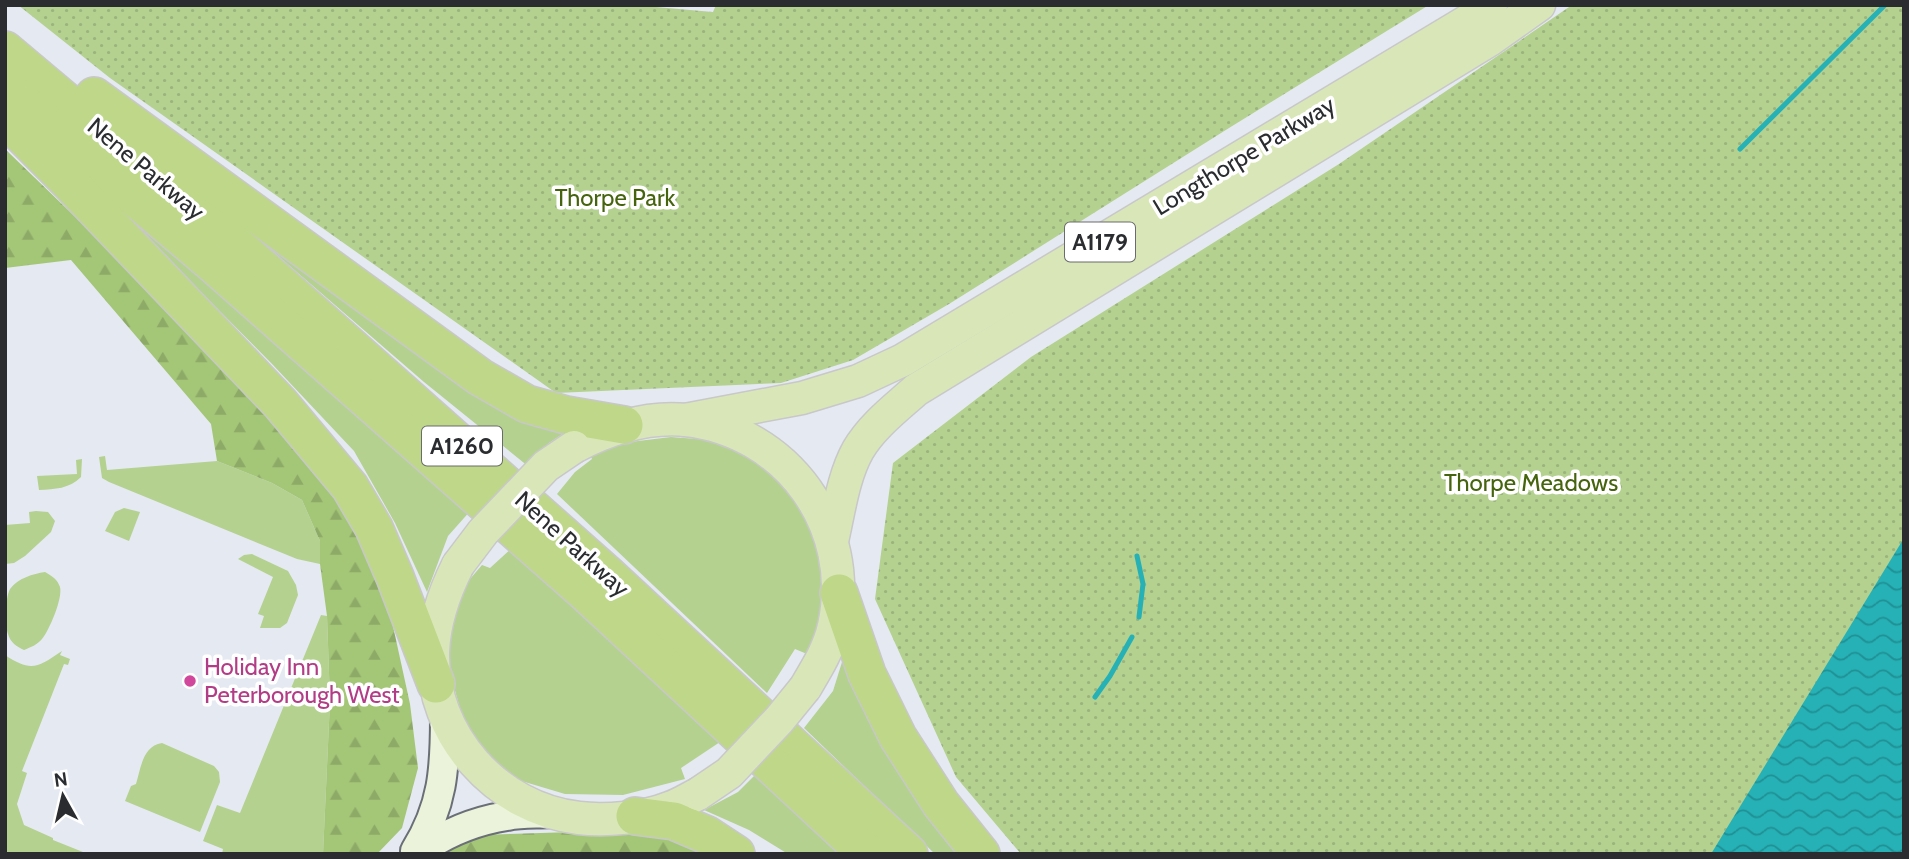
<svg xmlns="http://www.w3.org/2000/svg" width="1909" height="859" viewBox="0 0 1909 859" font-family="Cabin,sans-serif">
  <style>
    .green { fill: #b4d190 }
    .forest { fill: url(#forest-firs) }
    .park { fill: url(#park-dots) }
    .water { fill: url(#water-waves) }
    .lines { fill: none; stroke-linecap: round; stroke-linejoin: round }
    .stream { stroke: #25b1b5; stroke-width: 5 }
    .secondary-casing { stroke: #6a6e76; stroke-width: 32 }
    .primary-casing { stroke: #c8c8c9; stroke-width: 35 }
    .highway-casing { stroke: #c8c8c9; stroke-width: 40 }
    .secondary { stroke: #ecf3db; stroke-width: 28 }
    .primary { stroke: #d9e7b8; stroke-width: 32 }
    .highway { stroke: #bfd788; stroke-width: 37 }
    .primary-bridge-casing { stroke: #c8c8c9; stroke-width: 35; stroke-linecap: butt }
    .primary-bridge { stroke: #d9e7b8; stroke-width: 32 }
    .hotel-dot { fill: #d1479c; stroke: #fff; stroke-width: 2.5 }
    .labels { text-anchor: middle; stroke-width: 7; stroke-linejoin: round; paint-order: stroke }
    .shield { fill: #fff; stroke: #6a6b6d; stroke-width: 2 }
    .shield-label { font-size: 23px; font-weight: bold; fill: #2a2c2f }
    .street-label { font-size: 24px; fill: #2a2c2f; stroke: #fff }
    .park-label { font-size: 24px; fill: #46630d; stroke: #fff }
    .hotel-label { font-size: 24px; fill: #b23c85; stroke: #fff; text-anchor: start }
  </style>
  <defs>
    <pattern id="forest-firs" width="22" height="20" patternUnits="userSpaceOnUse" patternTransform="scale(1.75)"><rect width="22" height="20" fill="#a4c677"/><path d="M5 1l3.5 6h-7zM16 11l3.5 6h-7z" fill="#8daa67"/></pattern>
    <pattern id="park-dots" width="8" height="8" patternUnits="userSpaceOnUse" patternTransform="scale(1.75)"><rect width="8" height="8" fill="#b4d190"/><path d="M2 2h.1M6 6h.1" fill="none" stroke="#9bb47c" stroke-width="1.8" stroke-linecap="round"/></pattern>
    <pattern id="water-waves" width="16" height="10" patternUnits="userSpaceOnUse" patternTransform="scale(1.75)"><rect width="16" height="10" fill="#25b1b5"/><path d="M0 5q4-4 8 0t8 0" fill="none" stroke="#209094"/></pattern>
  </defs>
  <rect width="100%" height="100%" fill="#e5e9f2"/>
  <!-- green -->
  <g class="green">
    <path d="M51,141L472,509L448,536L427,592L395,523L354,451L273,365Z"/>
    <path d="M181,172L579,423L549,443L529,467L424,382Z"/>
    <path d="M671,437L723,441L800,490L827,584L817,638L807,654L795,649L767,693L557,494L575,472L592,459L588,451L630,442Z"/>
    <path d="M105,456L107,470L217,461L272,483L302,500L320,541V564L297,559L109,482L102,478L99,457Z"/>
    <path d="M82,459L81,477C69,489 55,489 39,490L37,476L77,474L76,460Z"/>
    <path d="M124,508L140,512L129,541L105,531L115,512Z"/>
    <path d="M36,511L48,512L55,521L51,532L25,556L14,563L5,564V525L30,523L29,512Z"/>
    <path d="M514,546L726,738L681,768L685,779L623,795L565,794L508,777L479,749L461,712L450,673L449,622L463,587L482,565L490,568Z"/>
    <path d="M252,554L288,571L296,585L298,595L287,623L280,628H260L264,616L258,614L273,577L238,559L244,555Z"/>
    <path d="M45,572C52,576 57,579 60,587C63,598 49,631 42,639C37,645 31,647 24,650C17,647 10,642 8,634C5,625 5,598 10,589C18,578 33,574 45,572Z"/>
    <path d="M321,615L327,616L330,701L323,854H222L223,849L203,841L217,805L240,813Z"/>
    <path d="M847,646L973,854H935L804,728L833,691Z"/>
    <path d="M62,651L60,655L70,659L68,665L64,664L22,771L27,773L17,804L24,825L53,838V840L88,854H5V655C31,672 37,668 62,651Z"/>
    <path d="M162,743L214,766L219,772L220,782L200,832L125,801L131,786L136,784C141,767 143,746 162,743Z"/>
    <path d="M760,770L850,854H788L749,830L704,810L738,792Z"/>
  </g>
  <!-- forest -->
  <g class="forest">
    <path d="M5,149L121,261L256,397L351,514L386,594L410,704L418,768L402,828L377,854H323L330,701L327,616L320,564V541L302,500L272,483L217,461L211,424L71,260L5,268Z"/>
    <path d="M638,830L704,844L718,854H429L480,835Z"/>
  </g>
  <!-- park -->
  <g class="park">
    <path d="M18,5H633L713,12L716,5H1429L1229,128L949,304L853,360L781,383L556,393L110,78Z"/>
    <path d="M1572,5H1904V854H1021L956,777L875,599L893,463L1031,357L1339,164Z"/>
  </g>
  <!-- water -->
  <path class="water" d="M1904,538V854H1711Z"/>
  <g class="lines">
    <!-- stream -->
    <g class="stream">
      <path d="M1740,149L1885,5"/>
      <path d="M1137,556L1143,584L1139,617"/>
      <path d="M1095,697L1110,676L1132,637"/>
    </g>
    <defs>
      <g id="secondary">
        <path d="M415,851C443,806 445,769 445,717"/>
        <path d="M416,854C442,835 474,821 507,816C521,813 536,814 551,813"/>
      </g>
      <g id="primary">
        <path d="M685,420L802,398L858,381L903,360L1476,16L1491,5"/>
        <path d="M574,447C608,429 646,416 686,420C787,431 856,526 834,626C829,649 817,668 805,688"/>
        <path d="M832,541C839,511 843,477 858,450C872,426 896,408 916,390L1491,39L1539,5"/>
        <path d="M458,565C444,593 434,621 433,652C431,735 497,809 579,818C605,821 644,818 669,808C679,805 688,799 698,794"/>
      </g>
      <g id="highway">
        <path d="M5,50L233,242L608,575L909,854"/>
        <path d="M5,88L212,263L587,594L867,854"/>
        <path d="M94,96L480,377L527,404L566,415L624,425"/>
        <path d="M5,118L69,182L280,403L350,487L374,528L395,577L436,684"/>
        <path d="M839,593L867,674L898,737L941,804L981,854"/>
        <path d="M635,816L674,821L707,835L736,854"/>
      </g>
    </defs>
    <!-- secondary casing -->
    <use href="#secondary" class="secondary-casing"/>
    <!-- primary casing -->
    <use href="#primary" class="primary-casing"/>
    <!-- highway casing -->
    <use href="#highway" class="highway-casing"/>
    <!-- secondary -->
    <use href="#secondary" class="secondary"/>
    <!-- primary -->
    <use href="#primary" class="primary"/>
    <!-- highway -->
    <use href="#highway" class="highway"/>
    <defs>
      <g id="primary-bridge">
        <path d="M458,565L483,532L546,466L574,447"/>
        <path d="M698,794L729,773L779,720L805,688"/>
      </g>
    </defs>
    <!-- primary-bridge casing -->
    <use href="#primary-bridge" class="primary-bridge-casing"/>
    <!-- primary-bridge -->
    <use href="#primary-bridge" class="primary-bridge"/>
  </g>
  <!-- markers -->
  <circle class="hotel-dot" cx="190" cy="681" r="7"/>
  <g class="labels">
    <!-- shield labels -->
    <g class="shield">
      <rect x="1065" y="222.5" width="70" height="39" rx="5"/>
      <rect x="422" y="426.5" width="80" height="39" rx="5"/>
    </g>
    <g class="shield-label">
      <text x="1100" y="250">A1179</text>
      <text x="462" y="454">A1260</text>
    </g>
    <!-- street labels -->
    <g class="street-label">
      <text transform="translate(1244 156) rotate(-31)" y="8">Longthorpe Parkway</text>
      <text transform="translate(146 169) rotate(40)" y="8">Nene Parkway</text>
      <text transform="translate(572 544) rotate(42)" y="8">Nene Parkway</text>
    </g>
    <!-- park labels -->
    <g class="park-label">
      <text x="615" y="206">Thorpe Park</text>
      <text x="1531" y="491">Thorpe Meadows</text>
    </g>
    <!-- hotel labels -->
    <g class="hotel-label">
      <text x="204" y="675">Holiday Inn<tspan x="204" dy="28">Peterborough West</tspan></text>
    </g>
  </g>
  <!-- border -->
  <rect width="1909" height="859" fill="none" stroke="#2a2c2f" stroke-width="14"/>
  <!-- north arrow -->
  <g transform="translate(63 796) rotate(352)" stroke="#ffffff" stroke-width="5" paint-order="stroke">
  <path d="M0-5L12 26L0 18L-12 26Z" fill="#2a2c2f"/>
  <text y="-10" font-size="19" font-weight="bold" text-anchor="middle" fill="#2a2c2f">N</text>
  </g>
</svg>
